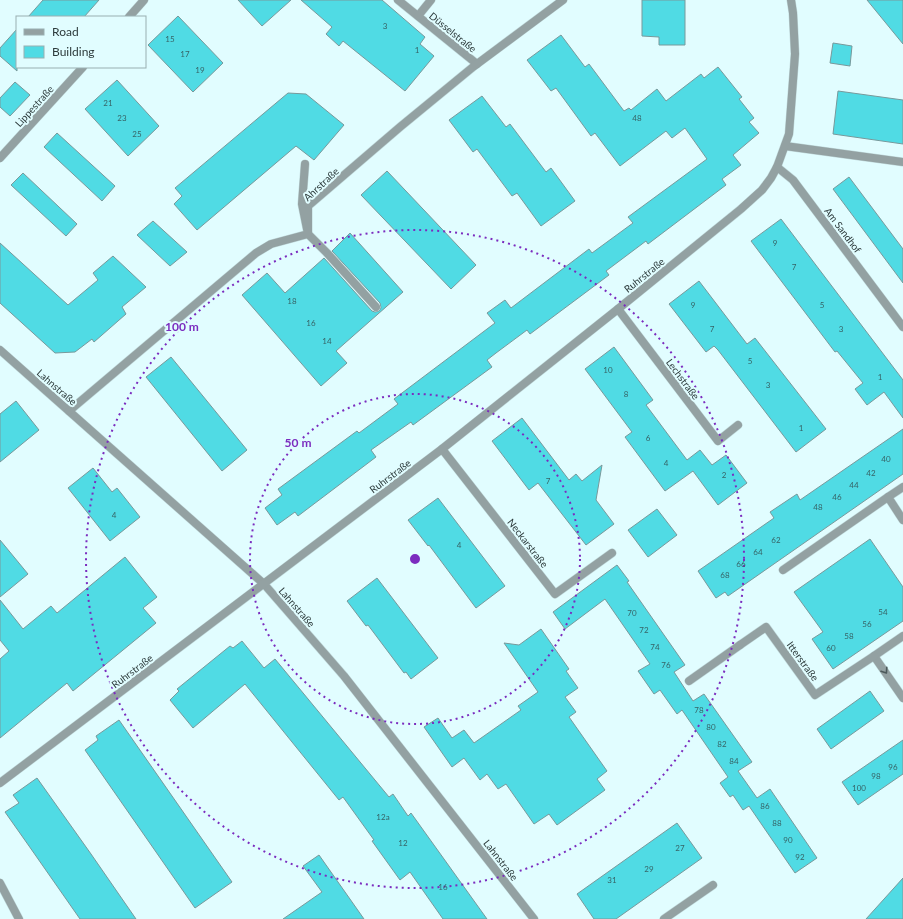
<svg xmlns="http://www.w3.org/2000/svg" width="903" height="919" viewBox="0 0 903 919" font-family="Lato,sans-serif">
  <style>
    .building { fill: #50dbe4; stroke: #78999b }
    .lines { fill: none; stroke-linecap: round; stroke-linejoin: round }
    .lane-casing { stroke: #c1dadc; stroke-width: 9 }
    .street-casing { stroke: #c1dadc; stroke-width: 9 }
    .lane { stroke: #93a1a2; stroke-width: 8 }
    .street { stroke: #93a1a2; stroke-width: 8 }
    .oneway { stroke: #4c5a5b }
    .ring { fill: none; stroke: #7b2cbf; stroke-width: 2; stroke-dasharray: 2 4 }
    .labels { text-anchor: middle; stroke-width: 4; stroke-linejoin: round; paint-order: stroke }
    .number-label { font-size: 8px; fill: #366366 }
    .street-label { font-size: 10px; fill: #2d3b3c; stroke: #e1fdff }
    .centre { fill: #7b2cbf; stroke: #e1fdff; stroke-width: 2 }
    .ring-label { font-size: 12px; text-anchor: middle; font-weight: bold; fill: #7b2cbf; stroke: #e1fdff; stroke-width: 4; stroke-linejoin: round; paint-order: stroke }
  </style>
  <rect width="100%" height="100%" fill="#e1fdff"/>
  <!-- building -->
  <g class="building">
    <path d="M43,0H99L84,17H28Z"/>
    <path d="M238,0H291L262,26Z"/>
    <path d="M301,0H382L425,37L420,44L434,56L405,91L343,41L339,46L326,34L332,27Z"/>
    <path d="M642,0H685V45H659V37L642,36Z"/>
    <path d="M867,0H903V44Z"/>
    <path d="M178,16L223,63L193,92L148,45Z"/>
    <path d="M17,29V71L0,56V48Z"/>
    <path d="M561,35L585,67L589,64L624,111L629,108L631,110L657,89L666,101L701,74L704,78L718,67L742,97L739,99L754,118L749,122L759,133L733,155L741,165L722,179L726,185L648,244L646,241L606,271L609,275L530,334L527,330L496,353L487,360L492,367L413,425L411,422L371,450L376,457L298,516L295,512L277,525L265,508L282,495L278,489L357,431L359,433L398,404L394,399L495,323L487,313L505,300L511,308L589,249L592,253L633,223L628,217L707,159L685,128L672,138L666,131L620,166L595,133L591,136L556,88L551,91L527,60Z"/>
    <path d="M833,43L852,46L850,66L830,63Z"/>
    <path d="M117,80L159,126L128,156L85,109Z"/>
    <path d="M15,82L30,95L10,116L0,107V98Z"/>
    <path d="M838,91L903,100V144L833,134Z"/>
    <path d="M288,93L306,94L344,125L314,160L296,146L197,230L174,204L182,196L175,188Z"/>
    <path d="M482,96L506,127L510,124L546,172L551,168L575,201L541,226L517,193L512,196L477,149L473,152L449,120Z"/>
    <path d="M57,133L115,186L102,201L44,147Z"/>
    <path d="M387,171L476,265L451,289L361,195Z"/>
    <path d="M23,173L77,224L66,236L11,185Z"/>
    <path d="M849,177L903,249V283L833,189Z"/>
    <path d="M781,219L903,380V418L884,392L867,405L855,389L863,383L837,351L835,352L751,241Z"/>
    <path d="M153,221L187,252L170,266L137,235Z"/>
    <path d="M350,233L403,292L336,351L347,363L321,386L242,295L267,273L285,293L324,258L372,311L375,312L379,311L381,308L380,303L332,251Z"/>
    <path d="M0,243L68,305L98,280L93,273L113,256L146,287L122,307L126,314L94,342L92,339L75,352L55,353L0,303Z"/>
    <path d="M699,281L747,344L755,338L826,429L796,452L718,350L714,346L706,352L669,304Z"/>
    <path d="M614,347L653,400L646,405L687,460L700,450L712,465L726,455L747,483L718,505L693,471L665,491L625,437L632,432L585,369Z"/>
    <path d="M171,357L247,450L222,471L146,377Z"/>
    <path d="M16,401L39,430L0,462V414Z"/>
    <path d="M522,418L569,480L576,474L582,481L602,465L596,500L614,524L586,545L538,483L529,490L492,441Z"/>
    <path d="M903,429V474L728,596L725,592L716,598L698,571L774,518L770,512L797,494L800,500Z"/>
    <path d="M93,468L112,492L117,488L140,517L110,541L68,488Z"/>
    <path d="M438,498L505,586L476,608L429,545L428,546L408,520Z"/>
    <path d="M657,509L677,535L648,557L628,530Z"/>
    <path d="M870,539L903,587V621L833,669L812,639L823,632L794,592Z"/>
    <path d="M0,540L28,574L0,597Z"/>
    <path d="M125,557L157,597L143,608L156,623L73,691L67,683L0,738V659L9,651L0,640V600L23,629L51,606L57,613Z"/>
    <path d="M617,565L629,581L627,582L685,665L674,672L693,701L704,694L752,762L738,771L757,798L770,789L817,858L795,873L749,806L743,810L733,795L730,797L720,783L728,777L682,710L677,714L660,690L654,694L638,671L650,664L605,599L565,629L553,612Z"/>
    <path d="M377,578L438,658L411,679L406,672L404,673L368,625L366,626L347,601Z"/>
    <path d="M541,629L569,669L566,671L578,688L565,697L576,712L569,717L607,771L597,779L605,790L557,825L549,814L534,824L506,784L498,789L487,774L480,780L464,758L452,767L424,727L438,718L452,738L464,730L474,743L521,710L518,706L538,692L504,643L519,645Z"/>
    <path d="M242,641L264,668L275,659L389,797L393,794L408,816L411,813L487,919H443L410,872L400,880L372,841L374,840L343,797L339,800L245,684L193,728L170,700L179,691L177,689L230,646L233,648Z"/>
    <path d="M870,691L884,711L831,749L817,729Z"/>
    <path d="M119,720L232,882L195,908L85,750L98,740L96,736Z"/>
    <path d="M903,740V774L858,805L842,782Z"/>
    <path d="M37,778L91,854L136,919H80L29,846L5,812L19,803L13,795Z"/>
    <path d="M677,823L702,858L616,919H594L577,894Z"/>
    <path d="M319,855L364,919H283L322,892L303,866Z"/>
    <path d="M903,878V919H866Z"/>
  </g>
  <g class="lines">
    <defs>
      <g id="lane">
        <path d="M305,164L302,204L308,234L327,253L376,307"/>
        <path d="M689,681L740,645"/>
        <path d="M664,919L713,885"/>
      </g>
      <g id="street">
        <path d="M398,0L477,64"/>
        <path d="M418,16L431,0"/>
        <path d="M129,17L144,0"/>
        <path d="M785,146L903,162"/>
        <path d="M0,158L83,67"/>
        <path d="M777,167L793,180L903,327"/>
        <path d="M618,309L718,441L738,425"/>
        <path d="M0,350L264,584L344,676L534,919"/>
        <path d="M69,411L256,253L271,244L308,234V206L400,127L473,67L563,0"/>
        <path d="M442,449L555,594L612,553"/>
        <path d="M903,487L888,497L903,520"/>
        <path d="M783,570L888,497"/>
        <path d="M903,636L874,656L903,698"/>
        <path d="M740,645L766,627L815,695L874,656"/>
        <path d="M0,783L442,449L618,309L741,209L762,190L771,178L777,167L789,134L795,54L793,13L791,0"/>
        <path d="M0,883L19,919"/>
      </g>
    </defs>
    <!-- lane casing -->
    <use href="#lane" class="lane-casing"/>
    <!-- street casing -->
    <use href="#street" class="street-casing"/>
    <!-- lane -->
    <use href="#lane" class="lane"/>
    <!-- street -->
    <use href="#street" class="street"/>
  </g>
  <!-- one-way arrows -->
  <defs><path id="oneway-chevron" d="M-2-3.5L2.5 0L-2 3.5" fill="none" stroke-width="1.6" stroke-linecap="round" stroke-linejoin="round"/></defs>
  <use class="oneway" href="#oneway-chevron" transform="translate(885 671) rotate(56)"/>
  <!-- distance rings -->
  <g class="ring">
    <circle cx="415" cy="559" r="165"/>
    <circle cx="415" cy="559" r="329"/>
  </g>
  <g class="labels">
    <!-- number labels -->
    <g class="number-label">
      <text x="385" y="29">3</text>
      <text x="170" y="42">15</text>
      <text x="417" y="53">1</text>
      <text x="185" y="57">17</text>
      <text x="200" y="73">19</text>
      <text x="108" y="106">21</text>
      <text x="122" y="121">23</text>
      <text x="637" y="121">48</text>
      <text x="137" y="137">25</text>
      <text x="775" y="246">9</text>
      <text x="794" y="270">7</text>
      <text x="292" y="304">18</text>
      <text x="693" y="308">9</text>
      <text x="822" y="308">5</text>
      <text x="311" y="326">16</text>
      <text x="712" y="332">7</text>
      <text x="841" y="332">3</text>
      <text x="327" y="344">14</text>
      <text x="750" y="364">5</text>
      <text x="608" y="373">10</text>
      <text x="880" y="380">1</text>
      <text x="768" y="388">3</text>
      <text x="626" y="397">8</text>
      <text x="801" y="431">1</text>
      <text x="648" y="441">6</text>
      <text x="886" y="462">40</text>
      <text x="666" y="466">4</text>
      <text x="871" y="476">42</text>
      <text x="724" y="478">2</text>
      <text x="548" y="484">7</text>
      <text x="854" y="488">44</text>
      <text x="837" y="500">46</text>
      <text x="818" y="510">48</text>
      <text x="114" y="518">4</text>
      <text x="776" y="543">62</text>
      <text x="459" y="548">4</text>
      <text x="758" y="555">64</text>
      <text x="741" y="567">66</text>
      <text x="725" y="578">68</text>
      <text x="883" y="615">54</text>
      <text x="632" y="616">70</text>
      <text x="867" y="627">56</text>
      <text x="644" y="633">72</text>
      <text x="849" y="639">58</text>
      <text x="655" y="650">74</text>
      <text x="831" y="651">60</text>
      <text x="666" y="668">76</text>
      <text x="699" y="713">78</text>
      <text x="711" y="730">80</text>
      <text x="722" y="747">82</text>
      <text x="734" y="764">84</text>
      <text x="893" y="770">96</text>
      <text x="876" y="779">98</text>
      <text x="859" y="791">100</text>
      <text x="765" y="809">86</text>
      <text x="383" y="820">12a</text>
      <text x="777" y="826">88</text>
      <text x="788" y="843">90</text>
      <text x="403" y="846">12</text>
      <text x="680" y="851">27</text>
      <text x="800" y="860">92</text>
      <text x="649" y="872">29</text>
      <text x="612" y="883">31</text>
      <text x="443" y="890">16</text>
    </g>
    <!-- street labels -->
    <g class="street-label">
      <text transform="translate(453 32) rotate(39)" y="4">Düsselstraße</text>
      <text transform="translate(34 106) rotate(-48)" y="4">Lippestraße</text>
      <text transform="translate(321 184) rotate(-43)" y="4">Ahrstraße</text>
      <text transform="translate(843 230) rotate(53)" y="4">Am Sandhof</text>
      <text transform="translate(644 275) rotate(-39)" y="4">Ruhrstraße</text>
      <text transform="translate(683 379) rotate(53)" y="4">Lechstraße</text>
      <text transform="translate(57 387) rotate(41)" y="4">Lahnstraße</text>
      <text transform="translate(390 476) rotate(-37)" y="4">Ruhrstraße</text>
      <text transform="translate(528 543) rotate(52)" y="4">Neckarstraße</text>
      <text transform="translate(297 607) rotate(49)" y="4">Lahnstraße</text>
      <text transform="translate(803 661) rotate(54)" y="4">Itterstraße</text>
      <text transform="translate(132 671) rotate(-37)" y="4">Ruhrstraße</text>
      <text transform="translate(501 860) rotate(52)" y="4">Lahnstraße</text>
    </g>
  </g>
  <circle cx="415" cy="559" r="6" class="centre"/>
  <g class="ring-label">
    <text x="182" y="331">100 m</text>
    <text x="298" y="447">50 m</text>
  </g>
  <!-- legend -->
  <rect x="16" y="16" width="130" height="52" fill="#e1fdff" stroke="#99afb1"/>
  <rect x="24" y="29" width="20" height="6" fill="#93a1a2" stroke="#99afb1"/>
  <text x="52" y="36" font-size="12" fill="#2d3b3c">Road</text>
  <rect x="24" y="46" width="20" height="12" fill="#50dbe4" stroke="#99afb1"/>
  <text x="52" y="56" font-size="12" fill="#2d3b3c">Building</text>
</svg>
